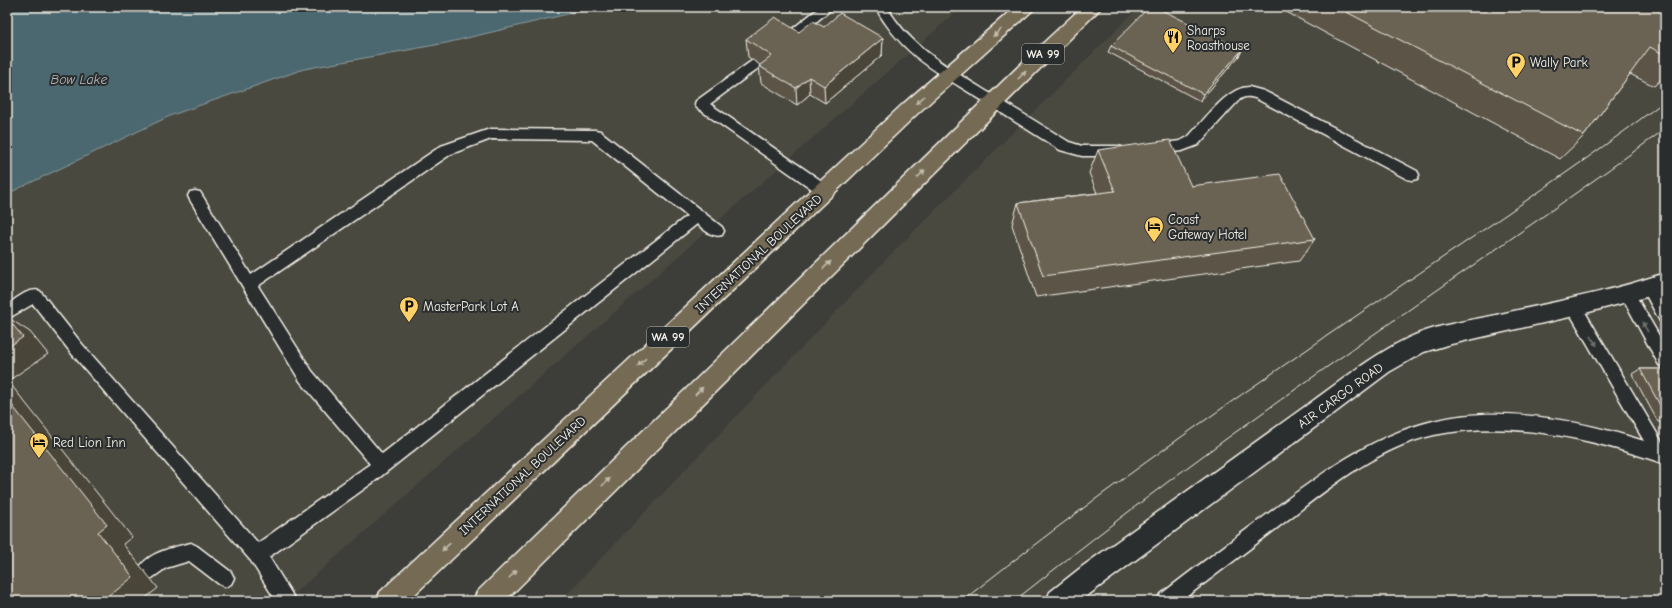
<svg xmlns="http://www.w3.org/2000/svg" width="1672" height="608" viewBox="0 0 1672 608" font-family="'Comic Neue',sans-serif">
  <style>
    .built { fill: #4a4840 }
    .water { fill: #4b676f; stroke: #8f9e9f }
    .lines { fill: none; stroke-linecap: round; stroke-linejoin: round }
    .lane-casing { stroke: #f4f1e8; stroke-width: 3 }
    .street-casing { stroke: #f4f1e8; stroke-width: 3 }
    .secondary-casing { stroke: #f4f1e8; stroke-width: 3 }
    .primary-casing { stroke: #f4f1e8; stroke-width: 3 }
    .lane { fill: #2a2d2e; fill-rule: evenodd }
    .street { fill: #2a2d2e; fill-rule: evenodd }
    .secondary { fill: #2a2d2e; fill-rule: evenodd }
    .primary { fill: #746b52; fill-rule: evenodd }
    .tram { stroke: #f4f1e8; stroke-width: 1 }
    .wall { fill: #5b5447; stroke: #f4f1e8 }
    .shaded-wall { fill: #4a4539; stroke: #f4f1e8 }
    .building { fill: #6a6252; stroke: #f4f1e8 }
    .oneway { fill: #c1bbac }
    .oneway2 { fill: #71726f }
    .labels { text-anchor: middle; stroke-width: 4; stroke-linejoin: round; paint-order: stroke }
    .shield { fill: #2a2d2e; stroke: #b7b6b0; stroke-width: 1 }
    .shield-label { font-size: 12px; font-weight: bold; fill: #f4f1e8 }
    .poi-label { font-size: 13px; fill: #f4f1e8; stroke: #2a2d2e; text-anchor: start }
    .street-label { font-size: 13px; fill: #f4f1e8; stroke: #2a2d2e }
    .water-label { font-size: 14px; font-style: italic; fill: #b0bab8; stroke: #2a2d2e }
  </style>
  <rect width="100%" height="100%" fill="#3d3d39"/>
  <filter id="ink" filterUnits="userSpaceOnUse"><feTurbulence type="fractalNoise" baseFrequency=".025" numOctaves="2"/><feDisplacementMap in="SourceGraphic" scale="8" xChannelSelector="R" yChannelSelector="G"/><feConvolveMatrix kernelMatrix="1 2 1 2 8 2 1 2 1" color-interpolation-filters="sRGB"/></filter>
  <g filter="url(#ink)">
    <!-- built -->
    <g class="built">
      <path d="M597,7H962L286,601H7V194L172,115L304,69L535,22Z"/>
      <path d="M1139,7H1665V601H560L892,253Z"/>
    </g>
    <!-- water -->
    <path class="water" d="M7,7H597L446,43L304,69L172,115L7,194Z"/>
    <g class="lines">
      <defs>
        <g id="lane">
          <path d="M820,7H834L789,44L785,45L781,44L779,41L781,38Z"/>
          <path d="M875,7H887C910,47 948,67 986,91C1014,108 1041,125 1069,142L1082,146H1117L1122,147L1124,151L1122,155L1117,156H1082L1060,150C1033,133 1006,116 980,99C934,70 903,56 875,7Z"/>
          <path d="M757,59L761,60L763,63L761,66L710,104L829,186L831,190L829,194L824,195L819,194L696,107L695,104L696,101L753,60Z"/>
          <path d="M1249,87L1264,91L1417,171L1419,175L1417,179L1412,180L1407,179L1255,98C1248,96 1244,96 1239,100L1198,145L1182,151L1153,154L1148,153L1146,149L1148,145L1180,141L1188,137C1203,122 1227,87 1249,87Z"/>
          <path d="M490,129L595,130L600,131L722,227L724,231L722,235C712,238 705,230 697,224L375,481L269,557L296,601H276L251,561L72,354L33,304L7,319V305C16,299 29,287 40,291L82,344L258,543L370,464L300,381L190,200L188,196L190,192L195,191L200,192L251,275L441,146ZM491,139L592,140L687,216L382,454L312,371L258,286L451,154Z"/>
          <path d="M1649,282L1654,284L1665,302V322L1660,321L1642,288L1644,284Z"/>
          <path d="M1627,287L1632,289L1665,346V367L1659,365L1620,293L1622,289Z"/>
          <path d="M1574,301L1579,302L1665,447V464C1591,439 1512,419 1434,435C1375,448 1324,492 1277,528C1245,552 1213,577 1181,601H1157L1160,595C1193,569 1227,544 1261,519C1314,479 1367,437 1433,421C1501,404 1578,420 1644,441L1569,312L1566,307L1569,302Z"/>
          <path d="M191,543L197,546L231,572L234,578L231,584L225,587L219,584L189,561L166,568L152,578L146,581L140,578L137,572C146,552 172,548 191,543Z"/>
        </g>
        <path id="street" d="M1325,395L1333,398L1337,406L1333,414L1080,601H1046L1050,592L1083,566L1317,398Z"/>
        <path id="secondary" d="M1665,273V291L1657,294L1574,316L1447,345L1424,352L1389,372L1333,414L1325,417L1317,414L1313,406L1317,398C1346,377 1375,354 1408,338C1436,325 1467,321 1496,315C1553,302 1610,292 1665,273Z"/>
        <g id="primary">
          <path d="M1015,7H1035L1032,11L917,114L408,601H376L380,592L903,104Z"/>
          <path d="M1082,7H1102L505,601H473L477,592L1026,59Z"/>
        </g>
      </defs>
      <!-- lane casing -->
      <use href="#lane" class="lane-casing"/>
      <!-- street casing -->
      <use href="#street" class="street-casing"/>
      <!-- secondary casing -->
      <use href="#secondary" class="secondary-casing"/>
      <!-- primary casing -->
      <use href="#primary" class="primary-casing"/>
      <!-- lane -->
      <use href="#lane" class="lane"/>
      <!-- street -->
      <use href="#street" class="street"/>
      <!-- secondary -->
      <use href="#secondary" class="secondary"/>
      <!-- primary -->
      <use href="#primary" class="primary"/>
      <!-- tram -->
      <g class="tram">
        <path d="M962,601C1083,505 1209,416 1337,329C1447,254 1559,181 1665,101"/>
        <path d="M1014,601C1084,546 1154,491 1226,439C1371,334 1520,235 1665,129"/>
      </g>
    </g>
    <!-- wall -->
    <g class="wall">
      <path d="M1277,7H1665V76L1654,86L1630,74L1584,136L1560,159Z"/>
      <path d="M824,27L883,38L882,55L825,103L810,94L797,105L761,83L759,66L760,65L748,57L746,39L799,32Z"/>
      <path d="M1111,46L1242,50L1239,56L1200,101L1108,52Z"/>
      <path d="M1098,150L1191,186L1315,239L1299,261L1036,297L1012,225L1018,203L1097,193L1089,173Z"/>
      <path d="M1640,369H1665V422H1658L1632,374Z"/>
    </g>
    <!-- shaded-wall -->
    <g class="shaded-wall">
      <path d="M883,38L882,55L825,103L824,86Z"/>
      <path d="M1242,50L1239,56L1200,101L1203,94Z"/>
      <path d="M809,77L810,94L797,105L796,88Z"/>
      <path d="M7,317L30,332L48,354L8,381L132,537L123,544L158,588L142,601H103L98,532L7,399Z"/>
    </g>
    <!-- building -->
    <g class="building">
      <path d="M1149,7H1156L1242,50L1203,94L1111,46Z"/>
      <path d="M1337,7H1665V55L1650,47L1584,136Z"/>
      <path d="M840,13L883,38L824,86L809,77L796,88L759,66L772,56L746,39L775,17L799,32L813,21L824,27Z"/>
      <path d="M1170,140L1191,186L1280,174L1315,239L1043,276L1018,203L1115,191L1098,150Z"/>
      <path d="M7,318L23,337L7,348Z"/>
      <path d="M1640,369H1665V414Z"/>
      <path d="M7,399L107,525L98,532L133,577L103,601H7Z"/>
    </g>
    <!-- one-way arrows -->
    <defs><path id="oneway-solid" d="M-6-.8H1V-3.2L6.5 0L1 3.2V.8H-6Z"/></defs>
    <g class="oneway">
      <use href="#oneway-solid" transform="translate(997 33) rotate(138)"/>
      <use href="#oneway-solid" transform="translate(1022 75) rotate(-45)"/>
      <use href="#oneway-solid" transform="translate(920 100) rotate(139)"/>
      <use href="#oneway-solid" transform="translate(921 174) rotate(-44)"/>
      <use href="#oneway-solid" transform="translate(827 265) rotate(-44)"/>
      <use href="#oneway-solid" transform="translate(642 362) rotate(137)"/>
      <use href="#oneway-solid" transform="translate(699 391) rotate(-45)"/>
      <use href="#oneway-solid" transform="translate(606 482) rotate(-45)"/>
      <use href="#oneway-solid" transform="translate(446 547) rotate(137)"/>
      <use href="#oneway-solid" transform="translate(513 574) rotate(-45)"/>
    </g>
    <g class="oneway2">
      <use href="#oneway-solid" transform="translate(1645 327) rotate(-120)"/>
      <use href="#oneway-solid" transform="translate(1594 341) rotate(59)"/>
    </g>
  </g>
  <!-- icons -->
  <defs>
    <symbol id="restaurant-pin" viewBox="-11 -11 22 30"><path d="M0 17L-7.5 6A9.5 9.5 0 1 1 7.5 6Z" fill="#ffd166" stroke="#2a2d2e"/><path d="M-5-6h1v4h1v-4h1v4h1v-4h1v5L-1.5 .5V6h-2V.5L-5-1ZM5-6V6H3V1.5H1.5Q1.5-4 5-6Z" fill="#111"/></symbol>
    <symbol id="parking-pin" viewBox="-11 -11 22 30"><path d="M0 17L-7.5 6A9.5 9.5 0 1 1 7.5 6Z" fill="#ffd166" stroke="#2a2d2e"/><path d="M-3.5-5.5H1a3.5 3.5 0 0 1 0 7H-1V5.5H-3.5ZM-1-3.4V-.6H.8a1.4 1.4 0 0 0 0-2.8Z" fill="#111"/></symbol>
    <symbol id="hotel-pin" viewBox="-11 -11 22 30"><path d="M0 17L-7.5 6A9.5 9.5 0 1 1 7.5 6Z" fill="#ffd166" stroke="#2a2d2e"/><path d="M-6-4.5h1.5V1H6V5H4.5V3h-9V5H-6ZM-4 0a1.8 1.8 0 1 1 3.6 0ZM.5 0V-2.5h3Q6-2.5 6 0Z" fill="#111"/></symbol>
  </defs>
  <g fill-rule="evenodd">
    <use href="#restaurant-pin" x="1162" y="26" width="22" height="30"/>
    <use href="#parking-pin" x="1505" y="51" width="22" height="30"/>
    <use href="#hotel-pin" x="1143" y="215" width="22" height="30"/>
    <use href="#parking-pin" x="398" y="295" width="22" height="30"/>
    <use href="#hotel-pin" x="28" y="431" width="22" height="30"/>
  </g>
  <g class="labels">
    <!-- shield labels -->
    <g class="shield">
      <rect x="1022" y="44" width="42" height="20" rx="3"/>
      <rect x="647" y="327" width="42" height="20" rx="3"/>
    </g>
    <g class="shield-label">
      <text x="1043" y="58">WA 99</text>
      <text x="668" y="341">WA 99</text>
    </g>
    <!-- poi labels -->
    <g class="poi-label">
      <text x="1187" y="35">Sharps<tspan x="1187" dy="15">Roasthouse</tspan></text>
      <text x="1530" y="67">Wally Park</text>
      <text x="1168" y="224">Coast<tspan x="1168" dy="15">Gateway Hotel</tspan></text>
      <text x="423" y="311">MasterPark Lot A</text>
      <text x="53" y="447">Red Lion Inn</text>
    </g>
    <!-- street labels -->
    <g class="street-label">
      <text transform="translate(758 253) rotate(-43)" y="5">INTERNATIONAL BOULEVARD</text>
      <text transform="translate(1340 395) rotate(-36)" y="5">AIR CARGO ROAD</text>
      <text transform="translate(522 475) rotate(-43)" y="5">INTERNATIONAL BOULEVARD</text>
    </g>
    <!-- water labels -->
    <g class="water-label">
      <text x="79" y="84">Bow Lake</text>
    </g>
  </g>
  <!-- margin -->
  <rect width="1672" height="608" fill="none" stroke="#2a2d2e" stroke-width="24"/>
  <rect x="12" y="12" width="1648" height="584" fill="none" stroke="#f4f1e8" stroke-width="1.5" filter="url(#ink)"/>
</svg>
